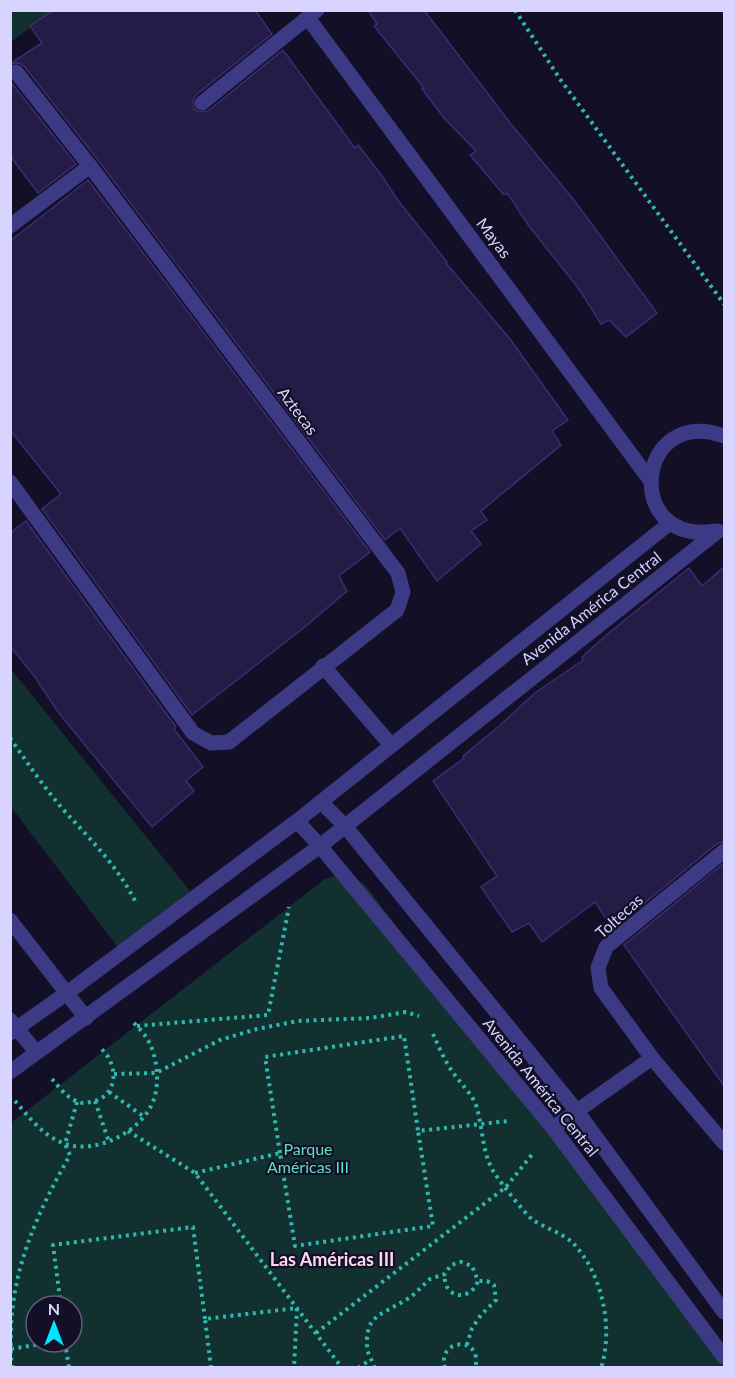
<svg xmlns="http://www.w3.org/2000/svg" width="735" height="1378" viewBox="0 0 735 1378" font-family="Lato,sans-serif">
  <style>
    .green { fill: #12302f; fill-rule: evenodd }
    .building { fill: #241b47; stroke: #3b2d73; stroke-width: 1.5 }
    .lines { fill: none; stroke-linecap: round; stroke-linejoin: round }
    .path { stroke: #2fb8b0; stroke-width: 4; stroke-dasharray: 3 4.5; stroke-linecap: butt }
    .minor { stroke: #3d3a85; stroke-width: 15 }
    .labels { text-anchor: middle; stroke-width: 4.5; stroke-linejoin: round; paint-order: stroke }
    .street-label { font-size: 16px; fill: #d9d4ff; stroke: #130f26 }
    .park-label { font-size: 16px; fill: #5fe0c0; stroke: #130f26 }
    .neighbourhood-label { font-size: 18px; font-weight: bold; fill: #ffd6f0; stroke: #130f26 }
  </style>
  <rect width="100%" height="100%" fill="#130f26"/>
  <!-- green -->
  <g class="green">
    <path d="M11,11H52L11,42Z"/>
    <path d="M10,668L190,891L120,950L11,807Z"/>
    <path d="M338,875H352L366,886L724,1364V1368H11V1123L325,879ZM36,1306H72V1342H36Z"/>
  </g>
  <!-- building -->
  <g class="building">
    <path d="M54,10H255L272,34L196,95L193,100L194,109L199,112L208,111L283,50L355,148L358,145L382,176L397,199L447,262L446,263L510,339L568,420L552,431L561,445L481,511L487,520L471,531L481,544L437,581L400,528L385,540L98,160L24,66L19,63L10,64L42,43L30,26Z"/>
    <path d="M368,10H424L511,124L574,200L657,313L626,337L609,320L601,324L579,289L529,226L507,193L504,195L470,155L476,151L444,118L422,89L424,88L374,26L377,24Z"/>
    <path d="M10,81L76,164L38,193L10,156Z"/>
    <path d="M88,180L370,552L339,576L347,591L306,626L192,715L42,509L61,494L10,430V241Z"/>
    <path d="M26,521L176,727L174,729L203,767L186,781L194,791L152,827L58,712L35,677L10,646V533Z"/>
    <path d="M724,567V842L718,843L613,929L595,902L542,942L529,923L512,932L481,887L497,876L433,781L464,758L463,756L498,727L535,693L583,660L582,657L610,632L689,568L702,586Z"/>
    <path d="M724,863V1086L624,945Z"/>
  </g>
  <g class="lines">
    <!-- path -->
    <g class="path">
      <path d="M515,10L560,79L724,304"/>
      <path d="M10,738C29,765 47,792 69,816C94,843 120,870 136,903"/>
      <path d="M137,1026L268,1015L289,907"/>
      <path d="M433,1034C439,1047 445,1062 454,1074C462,1085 473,1095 477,1108C483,1130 482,1154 495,1174C502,1184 524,1213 533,1220C545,1228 562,1233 573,1243C602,1273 614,1328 601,1368"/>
      <path d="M114,1074L156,1073L220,1040L257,1029L298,1021L371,1018L406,1012L419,1016"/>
      <path d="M52,1079C59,1087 66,1097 76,1101C81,1104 88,1103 94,1101C112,1097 118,1077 110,1061C108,1055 103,1051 99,1046"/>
      <path d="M109,1092L143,1116"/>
      <path d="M15,1101C29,1117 42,1135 63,1143C94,1156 143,1132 154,1099C160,1081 157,1053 146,1037C142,1031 136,1025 131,1020"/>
      <path d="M95,1101L109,1142"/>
      <path d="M128,1131L195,1173L342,1368"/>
      <path d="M280,1153L265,1057L404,1036L418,1131L508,1121"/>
      <path d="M195,1173L280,1153L295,1246L433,1226L418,1131"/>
      <path d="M61,1306L53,1245L193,1227L205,1319"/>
      <path d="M316,1333L506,1187L534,1152"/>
      <path d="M65,1342L69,1368"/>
      <path d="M467,1345L472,1328L481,1315L496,1300L494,1285L487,1281H478"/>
      <path d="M11,1349L53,1342"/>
      <path d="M13,1368C10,1357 11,1346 11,1335C11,1270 38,1211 70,1155L65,1144L77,1102"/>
      <path d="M211,1368L205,1319L297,1308L294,1368"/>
      <path d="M358,1368L370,1360"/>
      <path d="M375,1368L367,1350V1337L369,1326L377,1316L411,1297L430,1279L445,1274L451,1265L461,1262L472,1266L478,1281C470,1303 442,1298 445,1274"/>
      <path d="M445,1368C436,1338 484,1335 475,1368"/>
    </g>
    <!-- minor -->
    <g class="minor">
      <path d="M308,18L650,480"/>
      <path d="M202,103L317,10"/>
      <path d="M10,226L90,166"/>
      <path d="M10,482L193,733L211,743L229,742L397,610L403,592L398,573L90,166L16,72"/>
      <path d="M716,531C622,547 635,404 724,436"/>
      <path d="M323,666L391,745"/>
      <path d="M321,802L345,826L576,1110L724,1312"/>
      <path d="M297,821L320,846L553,1128L724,1357"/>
      <path d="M724,851L606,947L598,968L601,988L652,1058L724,1143"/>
      <path d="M10,920L86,1018"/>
      <path d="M10,1020L36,1052"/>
      <path d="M10,1033L67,993L297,821L670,523"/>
      <path d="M10,1072L320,846L718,531"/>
      <path d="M553,1128L652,1058"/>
    </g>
  </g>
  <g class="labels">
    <!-- street labels -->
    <g class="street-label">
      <text transform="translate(494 238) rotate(53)" y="6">Mayas</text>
      <text transform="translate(298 411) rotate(53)" y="6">Aztecas</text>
      <text transform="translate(591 608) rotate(-38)" y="6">Avenida América Central</text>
      <text transform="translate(619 916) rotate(-42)" y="6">Toltecas</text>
      <text transform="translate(541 1087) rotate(51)" y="6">Avenida América Central</text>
    </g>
    <!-- park labels -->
    <g class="park-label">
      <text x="308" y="1155">Parque<tspan x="308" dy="18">Américas III</tspan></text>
    </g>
    <!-- neighbourhood labels -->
    <g class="neighbourhood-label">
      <text x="332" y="1266">Las Américas III</text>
    </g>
  </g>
  <!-- border -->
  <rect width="735" height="1378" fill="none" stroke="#d9d4ff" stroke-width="24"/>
  <!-- north arrow -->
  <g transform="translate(54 1324)"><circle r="28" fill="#130f26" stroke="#625e7d" stroke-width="1.5"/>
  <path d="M0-4.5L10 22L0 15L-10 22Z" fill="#00e5ff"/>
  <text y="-9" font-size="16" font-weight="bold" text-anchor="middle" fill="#d9d4ff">N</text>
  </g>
</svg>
